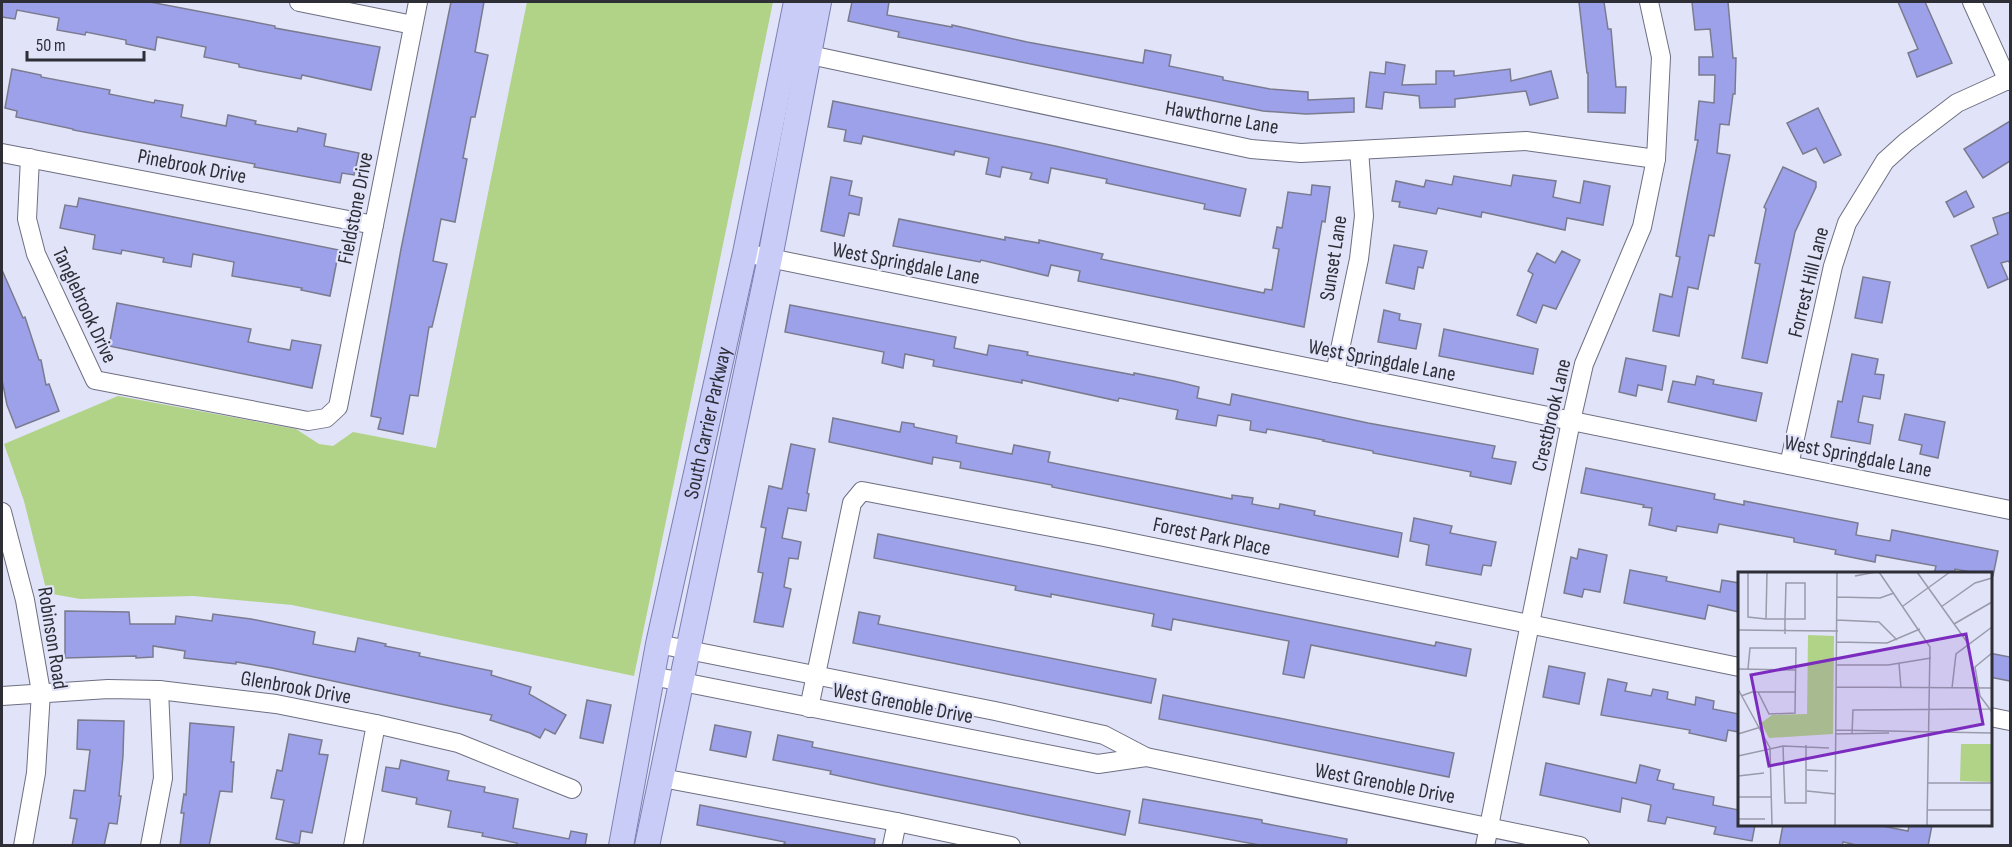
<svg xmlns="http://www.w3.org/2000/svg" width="2012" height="847" viewBox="0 0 2012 847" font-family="'Sofia Sans Condensed',sans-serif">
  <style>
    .green { fill: #b1d388 }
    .building { fill: #9da1ea; stroke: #7a7b8e; stroke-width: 1.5 }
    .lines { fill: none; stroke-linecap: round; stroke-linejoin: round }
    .minor-casing { stroke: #6e6f82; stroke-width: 20 }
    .major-casing { stroke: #7c7fb2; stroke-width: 26 }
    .minor { stroke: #fff; stroke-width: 18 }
    .major { stroke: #caccf8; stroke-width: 24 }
    .labels { text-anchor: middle; stroke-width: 4.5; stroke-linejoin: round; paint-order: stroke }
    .street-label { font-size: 21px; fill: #2d2e36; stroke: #e1e3f8 }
    .inset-road { fill: none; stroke: #999baa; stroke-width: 1.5 }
    .view { fill: #7b2cbf; fill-opacity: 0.15; stroke: #7b2cbf; stroke-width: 3 }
    .inset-edge { fill: none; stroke: #2d2e36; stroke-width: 3 }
  </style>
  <rect width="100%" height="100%" fill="#e1e3f8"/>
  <!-- green -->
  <path class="green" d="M527,2H773L634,676L292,605L193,596L80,599L47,593L24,501L4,444L118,396L296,429L319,444L333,446L353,432L436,448Z"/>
  <!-- building -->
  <g class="building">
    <path d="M2,2H150L275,26V28L380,47L371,90L302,75L301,79L239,67V64L204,57L206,47L157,37L155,50L126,44V40L86,32L85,35L57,30L59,18L17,10L15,19L2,17Z"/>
    <path d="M451,2H484L475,52L488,55L475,117H471L463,158L467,159L455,222L441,219L433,261L447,264L432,327H429L418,396L410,395L403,434L378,429L381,418L371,416L401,249Z"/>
    <path d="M852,2H889L887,15L952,27V25L1027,42L1143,63L1145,50L1171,55L1169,66L1223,77V80L1270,89L1308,92V100L1354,98V112L1306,114L1263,111L898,37L899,32L848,21Z"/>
    <path d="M1579,2H1604L1608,29H1611L1616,87H1626L1625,113L1588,112V73H1587Z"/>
    <path d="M1692,2H1728L1733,58H1736L1735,94H1733L1729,125L1720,124L1717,153L1730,155L1714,236L1709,235L1698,289L1688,287L1679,336L1653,331L1660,294L1672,297L1680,257L1676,256L1698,140H1695L1699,101L1714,103L1715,75H1699V57H1713L1710,29L1695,30Z"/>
    <path d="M1898,2H1925L1952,63L1917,77L1908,53L1918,49Z"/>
    <path d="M1386,62L1405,65L1402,85L1436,84V71H1454V76L1510,69L1511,81L1551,71L1558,98L1530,105L1526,91L1455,99V107L1420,108L1419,96L1384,92L1382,109L1366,107L1370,72L1385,74Z"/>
    <path d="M12,69L41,75V77L110,90L109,94L154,103L155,100L183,105L181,117L226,126L228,115L256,121L255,124L297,132L298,128L326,134L324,146L359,153L354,175L342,173L340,183L254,167L255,164L73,130V129L16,117L17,111L5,108Z"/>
    <path d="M833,101L1055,146L1246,189L1240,216L1204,209L1205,204L1106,183L1107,179L1051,168L1048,183L1030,179L1032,173L1002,167L1000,177L986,174L989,158L955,151L954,155L863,136L861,144L844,141L846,130L828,127Z"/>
    <path d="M1818,108L1841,155L1824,163L1816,148L1803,154L1787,123Z"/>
    <path d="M2010,121V161L1983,178L1964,149Z"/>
    <path d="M1783,167L1816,182V187L1795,232L1767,363L1742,358L1760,264L1755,263L1766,209L1764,207Z"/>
    <path d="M1513,175L1556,181L1553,197L1580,203L1584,181L1610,186L1603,225L1567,218L1565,230L1482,212L1481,217L1438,208L1436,214L1399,207L1400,202L1392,201L1396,181L1424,187L1426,180L1452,185L1454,176L1511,186Z"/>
    <path d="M831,177L852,181L849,195L862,198L859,215L849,213L844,236L821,231Z"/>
    <path d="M1312,185L1330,187L1325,222L1322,221L1304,327L1078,281L1080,271L1051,265L1048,276L981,260L980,262L893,246L899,219L1005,240V237L1039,243V240L1103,254L1101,259L1264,293L1265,289L1272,290L1279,249L1273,248L1277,227L1282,228L1288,192L1311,195Z"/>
    <path d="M1966,191L1974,207L1954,217L1946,202Z"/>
    <path d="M79,198L339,250L330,296L301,290L302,288L232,276L234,262L193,254L191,267L163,262L164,258L122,250L121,254L93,249L95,235L60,228L65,205L77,207Z"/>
    <path d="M2010,212V263L2008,261L2001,263L2008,279L1988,288L1971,246L1998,234L1993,218Z"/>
    <path d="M1394,245L1427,251L1423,268L1418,267L1414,289L1386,283Z"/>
    <path d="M1562,251L1580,260L1556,309L1543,305L1536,323L1517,315L1533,274L1528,271L1537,253L1555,263Z"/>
    <path d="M2,270L23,318L25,317L39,360H41L46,385L49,384L59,411L16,428L7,405L2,380Z"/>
    <path d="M1863,277L1890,282L1882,323L1855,318Z"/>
    <path d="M117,303L251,329L248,342L290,350L292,340L321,345L312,388L109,346Z"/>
    <path d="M790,305L956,337L954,348L987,355L989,345L1028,352L1027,355L1134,375V373L1174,381L1199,387L1197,398L1230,405L1232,394L1368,423L1495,446L1492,458L1516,462L1511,484L1470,476L1471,472L1373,453V451L1323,441L1324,440L1267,429L1266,433L1250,430L1251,421L1218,415L1216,426L1176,419L1178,410L1119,398L1118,401L1022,380V383L933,366L934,360L905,354L903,368L882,363L884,352L785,332Z"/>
    <path d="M1384,310L1400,314L1399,320L1421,324L1416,349L1378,342Z"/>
    <path d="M1444,329L1538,349L1533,374L1439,356Z"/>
    <path d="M1852,354L1878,359L1875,374L1884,375L1880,399L1863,396L1858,422L1873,425L1870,444L1831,437L1838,401L1842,402Z"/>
    <path d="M1626,358L1666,366L1662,390L1638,385L1636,396L1619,392Z"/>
    <path d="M1697,376L1714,380L1713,384L1762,393L1756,421L1668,402L1673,381L1695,385Z"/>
    <path d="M1905,414L1945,422L1938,458L1920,454L1922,445L1899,440Z"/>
    <path d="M833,418L900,432L902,422L914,424V427L957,436L956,443L1012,454L1014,445L1050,452L1048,462L1232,499V495L1253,498L1252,504L1279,509L1280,504L1315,511L1314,515L1402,533L1398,557L1052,487V485L960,468L961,462L933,457L932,464L829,442Z"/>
    <path d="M791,444L815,449L807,493L809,494L806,511L788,508L782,538L801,542L798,559L789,558L784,587L791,589L783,627L754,622L763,573L758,572L766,528L761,527L769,486L782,489Z"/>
    <path d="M1586,468L1715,494L1714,499L1744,505V501L1858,523L1856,535L1890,541L1892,530L1998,551L1993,576L1955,569L1954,574H1934L1936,566L1876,555L1875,562L1835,554L1836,550L1794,542V538L1719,524L1717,533L1677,526L1676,531L1649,525L1652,508L1643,507L1644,505L1581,493Z"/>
    <path d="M1414,518L1452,526L1450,533L1496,542L1491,566L1483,565L1481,575L1426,565L1429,545L1410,541Z"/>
    <path d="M878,534L1435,646L1436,642L1471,649L1466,676L1311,645L1304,678L1283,674L1289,641L1173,619L1171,630L1152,626L1154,614L1051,594V597L1015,590L1016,586L874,558Z"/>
    <path d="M1579,549L1607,555L1600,592L1584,589L1582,597L1564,593L1571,557L1577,559Z"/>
    <path d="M1630,570L1667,577L1666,581L1720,592L1722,580L1739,583V612L1708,605L1705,619L1624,603Z"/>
    <path d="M65,611L129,612L130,624H175L176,616L212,621L213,614L251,619L315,632L313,644L355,652L358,638L386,644L385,646L420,653L419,656L492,671L491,675L531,687L529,694L566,715L555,734L545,729L540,738L530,733L490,720L492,715L272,668L236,662V664L184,658L185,651L153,646V657L136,658V656L65,658Z"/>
    <path d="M859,612L880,616L878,624L1156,679L1151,703L853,643Z"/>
    <path d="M1989,653L2010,657V681L1989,677Z"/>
    <path d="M1549,666L1585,673L1579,704L1543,697Z"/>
    <path d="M1608,679L1627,683L1625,691L1651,696L1653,689L1668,692L1667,699L1695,705L1696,697L1714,701L1713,709L1739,714V732L1728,730L1726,741L1689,733L1690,730L1601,715Z"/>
    <path d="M1163,695L1454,753L1449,777L1159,719Z"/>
    <path d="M587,700L611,705L603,743L580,738Z"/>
    <path d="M78,720L124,721L123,756L119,796H121L117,824L109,823L104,846H72L77,819L70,818L74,790L85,791L90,750L77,749Z"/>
    <path d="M190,723L234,727L231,762H234L232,792L220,791L209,846H180L184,813H181L184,794L186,795Z"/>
    <path d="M715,725L751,732L746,757L710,750Z"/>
    <path d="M289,734L322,740L319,754L328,755L312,833L301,831L299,844L276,839L284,800L271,798L277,770L282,771Z"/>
    <path d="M778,735L813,742L812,747L1130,811L1125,835L881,785L830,774L831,771L773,760Z"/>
    <path d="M401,760L449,771L447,780L485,787L484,792L518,799L513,828L569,839L571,831L587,834L585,846H517V843L482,836L483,833L448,827L451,811L416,804L417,798L382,791L386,767L399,769Z"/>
    <path d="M1546,763L1636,783L1640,765L1660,770L1657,780L1674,784L1673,789L1714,797L1713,805L1739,810V825H1755L1752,841L1714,834L1716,827L1667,817L1665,824L1648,821L1651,805L1622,798L1620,812L1540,795Z"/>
    <path d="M1143,799L1262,820V823L1347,839L1346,846H1265L1139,823Z"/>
    <path d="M700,805L875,839L874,846H792L784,844L785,842L697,825Z"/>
    <path d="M1783,825H1877L1908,831L1909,825H1932L1928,846H1861L1843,842L1842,846H1779Z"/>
  </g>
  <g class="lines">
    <defs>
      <g id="minor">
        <path d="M299,2L413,25"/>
        <path d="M1972,2L2008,81"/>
        <path d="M796,52L1251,149L1301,153L1526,141L1656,159"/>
        <path d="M2,153L374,225"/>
        <path d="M30,158L27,219L36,254L95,380L308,421L326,418L338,407L418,2"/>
        <path d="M745,253L2010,510"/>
        <path d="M1335,373L1359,259L1364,216L1359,150"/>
        <path d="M1789,465L1833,266L1847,223L1885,161L1906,142L1957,103L2010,79"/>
        <path d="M2,512L25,600L41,692L36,773L23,846"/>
        <path d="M658,644L995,711L1104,735L1146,757L1580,846"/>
        <path d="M652,676L1098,764L1146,757"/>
        <path d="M2,696L108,689L159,690L276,704L376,724L458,743L572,789"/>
        <path d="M809,708L852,503L862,491L1104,537L1739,667"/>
        <path d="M1990,717L2010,721"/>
        <path d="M662,778L897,822L892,846"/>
        <path d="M897,822L1011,846"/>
        <path d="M150,846L163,778L159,690"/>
        <path d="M353,846L376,724"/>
        <path d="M1485,846L1571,421L1584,364L1642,227L1656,159L1661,57L1649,2"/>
      </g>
      <g id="major">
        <path id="s1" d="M621,846L658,644L745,253L796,2"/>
        <path d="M647,846L770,258L819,2"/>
      </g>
    </defs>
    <!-- minor casing -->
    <use href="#minor" class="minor-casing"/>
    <!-- major casing -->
    <use href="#major" class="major-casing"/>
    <!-- minor -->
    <use href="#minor" class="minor"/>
    <!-- major -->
    <use href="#major" class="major"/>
  </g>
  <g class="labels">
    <!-- street labels -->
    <g class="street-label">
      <text transform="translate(1222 117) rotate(10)" y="7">Hawthorne Lane</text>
      <text transform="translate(192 166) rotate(11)" y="7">Pinebrook Drive</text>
      <text transform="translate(355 208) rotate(-79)" y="7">Fieldstone Drive</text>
      <text transform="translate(1333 258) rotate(-81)" y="7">Sunset Lane</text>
      <text transform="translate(906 263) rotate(11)" y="7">West Springdale Lane</text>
      <text transform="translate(1808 282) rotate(-76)" y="7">Forrest Hill Lane</text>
      <text transform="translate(85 305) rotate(65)" y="7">Tanglebrook Drive</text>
      <text transform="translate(1382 360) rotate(11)" y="7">West Springdale Lane</text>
      <text transform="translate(1551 415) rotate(-77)" y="7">Crestbrook Lane</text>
      <text dy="7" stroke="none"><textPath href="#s1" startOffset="432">South Carrier Parkway</textPath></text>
      <text transform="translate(1858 456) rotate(11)" y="7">West Springdale Lane</text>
      <text transform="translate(1212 536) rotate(12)" y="7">Forest Park Place</text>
      <text transform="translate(53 638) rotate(81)" y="7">Robinson Road</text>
      <text transform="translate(296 687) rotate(10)" y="7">Glenbrook Drive</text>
      <text transform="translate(903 703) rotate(11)" y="7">West Grenoble Drive</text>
      <text transform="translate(1385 783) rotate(11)" y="7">West Grenoble Drive</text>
    </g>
  </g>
  <!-- overview -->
  <g transform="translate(1738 572)">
    <rect width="254" height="254" fill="#e1e3f8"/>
    <path d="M70,63L96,64L95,162L31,166L23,151L34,143L69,142ZM223,172H253V210L222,209Z" fill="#b1d388"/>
    <path class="inset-road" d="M10,0V45L28,47H67V11H48L47,47V62M141,0L192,75L189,253M179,0L229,70M117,4L138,0M99,25L142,26L156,21M165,34L212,0M203,35L237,11L254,6M28,47L29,0M99,48L141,50L159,68M216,52L254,30M0,58L100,59M98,70L149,71L182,57M254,81L237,95L242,124L254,140M161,91L163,116M98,93H150L193,86M0,97L58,98M10,97L12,76H58L57,141L31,142L20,120M98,115L254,116M214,116L218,82L254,55M0,117L32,176L34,253M3,124L14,120H58M97,158L254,161M0,162L23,155M97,162L151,161M114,162L115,138L251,137M45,174L47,231H68V173M0,184L45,174L91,176M69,198L90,199M0,204L26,201M189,211H254M69,219L98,222M0,225H34M189,238H254M0,247H27M97,253L99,0"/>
    <path class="view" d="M228,62L245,152L31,194L13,103Z"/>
    <rect width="254" height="254" class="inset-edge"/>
  </g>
  <!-- border -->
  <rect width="2012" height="847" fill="none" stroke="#2d2e36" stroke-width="6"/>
  <!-- scale -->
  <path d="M27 51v9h117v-9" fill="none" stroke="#2d2e36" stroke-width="3"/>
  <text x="36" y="51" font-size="18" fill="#2d2e36" stroke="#e1e3f8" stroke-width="4.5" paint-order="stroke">50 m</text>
</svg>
